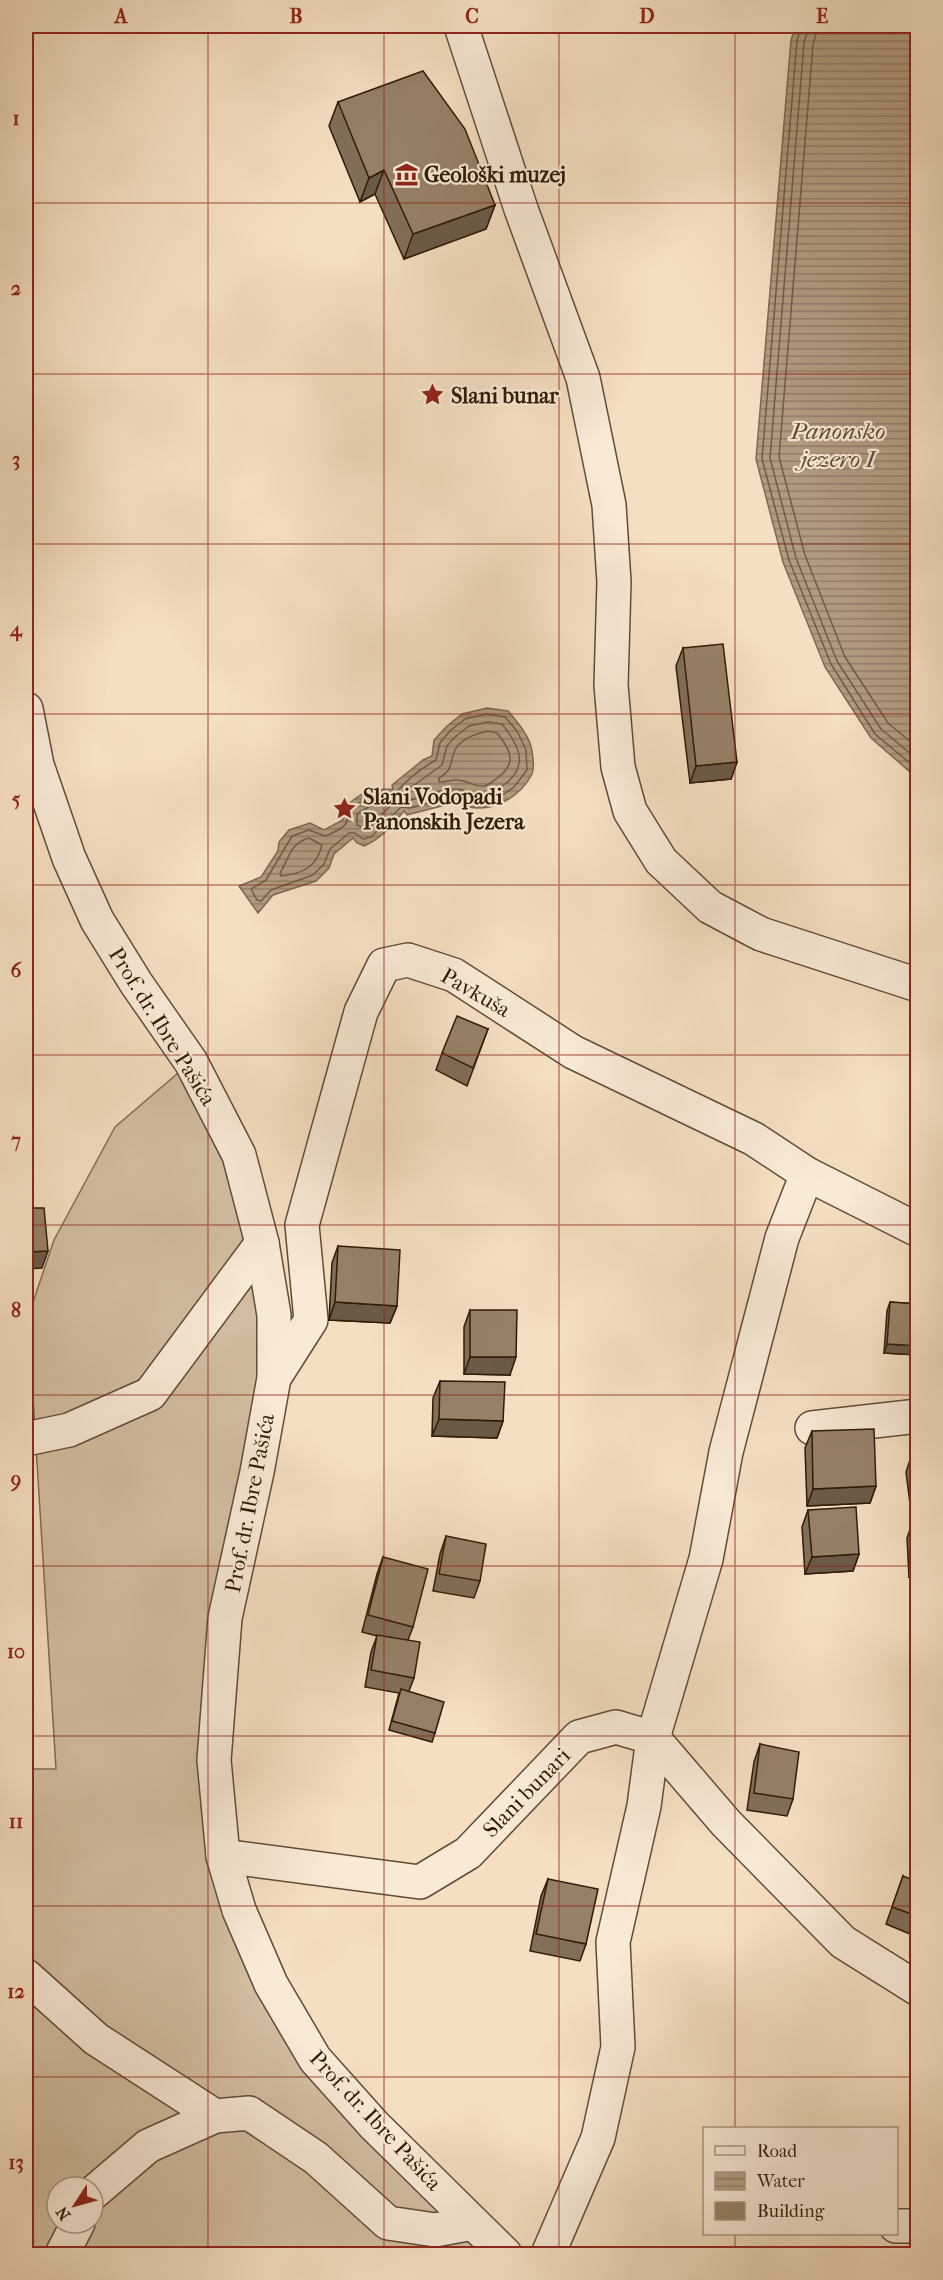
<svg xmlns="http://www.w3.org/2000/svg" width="943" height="2280" viewBox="0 0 943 2280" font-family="'IM FELL French Canon',serif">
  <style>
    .grass { fill: #d3bea1; stroke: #816c54; stroke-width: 1.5; fill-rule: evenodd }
    .water { fill: url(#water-rules); stroke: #7e6850; stroke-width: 1.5 }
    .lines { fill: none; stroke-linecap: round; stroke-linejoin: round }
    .shore { stroke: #705c44; stroke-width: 1.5 }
    .minor-casing { stroke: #604c35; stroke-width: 36 }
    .minor { stroke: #f8ead7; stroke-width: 33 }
    .wall { fill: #816f59; stroke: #2f1b06; stroke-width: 1.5 }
    .shaded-wall { fill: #695a48; stroke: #2f1b06; stroke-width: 1.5 }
    .building { fill: #968167; stroke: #2f1b06; stroke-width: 1.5 }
    .grid { fill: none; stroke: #8f2418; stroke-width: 1.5; stroke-opacity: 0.55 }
    .labels { text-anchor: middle; stroke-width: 4.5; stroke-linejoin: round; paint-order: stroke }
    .poi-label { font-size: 22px; font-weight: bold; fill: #2f1b06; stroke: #f8ead7; text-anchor: start }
    .street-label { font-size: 22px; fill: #2f1b06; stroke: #f8ead7 }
    .water-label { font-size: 24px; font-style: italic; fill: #634f37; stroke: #f8ead7 }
    .neatline { fill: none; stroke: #8f2418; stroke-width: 2 }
    .grid-label { font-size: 20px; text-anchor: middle; font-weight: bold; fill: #8f2418 }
  </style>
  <defs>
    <pattern id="water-rules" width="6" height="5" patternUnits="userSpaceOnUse" patternTransform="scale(1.5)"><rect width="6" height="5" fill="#b29c81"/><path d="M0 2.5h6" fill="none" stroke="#917e68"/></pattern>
  </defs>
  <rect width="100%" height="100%" fill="#f5dfc1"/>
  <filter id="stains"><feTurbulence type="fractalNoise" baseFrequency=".00333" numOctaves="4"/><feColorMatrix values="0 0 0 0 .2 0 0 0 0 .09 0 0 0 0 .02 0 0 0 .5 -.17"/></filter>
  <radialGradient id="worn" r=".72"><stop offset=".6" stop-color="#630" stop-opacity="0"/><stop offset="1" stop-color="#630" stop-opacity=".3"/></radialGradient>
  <!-- grass -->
  <path class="grass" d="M191,1062L274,1315L214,1760L271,1984L505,2254H26V1769H56L28,1317L54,1240L115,1127ZM57,2187H93V2223H57Z"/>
  <!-- water -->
  <g class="water">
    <path d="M796,26H917V778L871,738L825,667L783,562L756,459L791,40Z"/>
    <path d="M487,708L508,711C517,722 530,736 532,751C533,757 534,769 532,774C518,801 484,817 457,802L407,815L404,811C392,825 381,839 364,846L357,843L353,838L334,854L329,868L316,881L273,895L258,913L239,886L261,877L278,851L279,842L289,830L310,823L324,830L343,820L339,812C361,793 364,789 393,789L392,785L423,760L432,756L434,740L446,727L462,714Z"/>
  </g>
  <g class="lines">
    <!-- shore -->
    <g class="shore">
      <path d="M801,26L797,41L762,459L789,560L831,664L875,734L918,770"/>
      <path d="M809,26L804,43L770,458L796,558L837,661L881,729L918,760"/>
      <path d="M818,26L813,45L779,457L805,555L845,657L888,723L918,748"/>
      <path d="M487,714L505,717L517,731L526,750L527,770L514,787L497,799L485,803L469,802L457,796L410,808L401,807L371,837L363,839L355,833H349L330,849L324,864L313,875L271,890L261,901L257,900L251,889L266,880L292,836L309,830L325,836C337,831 350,827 348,812L360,802L375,795L395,794C406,780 420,769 436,760L440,743L450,731L465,719Z"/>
      <path d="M488,722L502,724C518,744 530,765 505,784C498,789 492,794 484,795C474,796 467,789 457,789C443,788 425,796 411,800L405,798L406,791L442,765L447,746L455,737L469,726Z"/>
      <path d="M488,731L497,733C512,751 517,764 496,779C492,782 489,785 484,786C474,787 467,780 457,780C451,780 445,782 439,782V778C454,769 449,764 455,750C461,738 476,734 488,731Z"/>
      <path d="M377,802H388L390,806L367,830L357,825V814Z"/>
      <path d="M309,838L322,845C317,867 302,874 281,876L280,873C290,857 290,843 309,838Z"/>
    </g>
    <defs>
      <g id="minor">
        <path d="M461,26L521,209L583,378L609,505L614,582L611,685L618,767L630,811L661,861L710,907L761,934L918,985"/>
        <path d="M26,709L37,765L69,858L97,920L136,983L191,1062L239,1155L262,1243L274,1315V1378L257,1472L225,1618L214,1760L223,1856L239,1910L271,1984L315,2059L374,2125L505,2254"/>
        <path d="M274,1378L311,1320L302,1225L361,1012L384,965L408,960L454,975L573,1052L754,1139L807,1174L918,1230"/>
        <path d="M812,1428L918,1416"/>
        <path d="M26,1439L69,1430L150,1394L262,1243"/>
        <path d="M223,1856L420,1882L468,1853L579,1737L616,1727L653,1738L726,1823L843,1942L918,1989"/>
        <path d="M26,1976L96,2039L215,2116"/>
        <path d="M93,2193L148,2146L215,2116L249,2113L316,2158L388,2223L435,2230L473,2223"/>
        <path d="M896,2226H918"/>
        <path d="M62,2254L78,2223"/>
        <path d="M548,2254L598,2138L618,2047L613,1942L644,1806L653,1738L706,1559L726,1452L782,1238L807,1174"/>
      </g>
    </defs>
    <!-- minor casing -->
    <use href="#minor" class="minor-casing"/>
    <!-- minor -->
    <use href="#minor" class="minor"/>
  </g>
  <!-- wall -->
  <g class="wall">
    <path d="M338,102L495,205L486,229L404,259L375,194L360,202L329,126Z"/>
    <path d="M683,648L737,762L731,779L690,783L676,666Z"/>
    <path d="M488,1029L467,1086L436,1070L442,1053Z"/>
    <path d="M338,1246L397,1306L390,1323L329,1320L332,1263Z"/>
    <path d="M890,1302L918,1304V1355L884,1353L887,1311Z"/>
    <path d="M470,1310L510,1375L464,1374V1327Z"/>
    <path d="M440,1381L503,1421L497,1438L432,1436L433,1398Z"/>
    <path d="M812,1431L876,1486L870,1503L807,1506L805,1448Z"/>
    <path d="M912,1454H918V1511L911,1512L906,1472Z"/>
    <path d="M808,1510L859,1554L853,1571L805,1574L802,1527Z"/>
    <path d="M913,1521L918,1576L909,1577L907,1538Z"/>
    <path d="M446,1536L480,1581L474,1598L433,1591L440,1554Z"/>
    <path d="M383,1557L413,1627L408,1640L414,1678L409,1691L435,1733L432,1742L389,1730L399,1693L365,1687L371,1652L377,1636L362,1632L377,1574Z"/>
    <path d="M760,1744L793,1799L787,1816L747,1810L754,1762Z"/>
    <path d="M903,1876L918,1915L910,1934L886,1924Z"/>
    <path d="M548,1879L586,1944L580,1961L530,1951L541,1896Z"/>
  </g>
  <!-- shaded-wall -->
  <g class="shaded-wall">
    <path d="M384,170L375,194L360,202L369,178Z"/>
    <path d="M495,205L486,229L404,259L413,234Z"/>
    <path d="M737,762L731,779L690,783L696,766Z"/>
    <path d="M48,1251L42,1268L26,1269V1252Z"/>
    <path d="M335,1302L397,1306L390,1323L329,1320Z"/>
    <path d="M887,1344L918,1346V1355L884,1353Z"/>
    <path d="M470,1357H516L510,1375L464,1374Z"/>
    <path d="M439,1419L503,1421L497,1438L432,1436Z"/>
    <path d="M876,1486L870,1503L807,1506L813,1489Z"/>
    <path d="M917,1495L918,1511L911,1512Z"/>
    <path d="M859,1554L853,1571L805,1574L812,1557Z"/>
    <path d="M918,1559V1576L909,1577L915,1560Z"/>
  </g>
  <!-- building -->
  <g class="building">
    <path d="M423,71L465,129L495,205L413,234L384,170L369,178L338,102Z"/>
    <path d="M723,644L737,762L696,766L683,648Z"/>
    <path d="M457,1016L488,1029L473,1068L442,1053Z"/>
    <path d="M26,1208H44L48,1251L26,1252Z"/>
    <path d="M338,1246L400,1250L397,1306L335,1302Z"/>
    <path d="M890,1302L918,1304V1346L887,1344Z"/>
    <path d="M470,1310H517L516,1357H470Z"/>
    <path d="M440,1381L505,1382L503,1421L439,1419Z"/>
    <path d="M874,1429L876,1486L813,1489L812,1431Z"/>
    <path d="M912,1454H918V1495H917Z"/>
    <path d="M856,1507L859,1554L812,1557L808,1510Z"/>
    <path d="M913,1521H918V1559L915,1560Z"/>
    <path d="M446,1536L486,1544L480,1581L439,1574Z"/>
    <path d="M383,1557L428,1569L413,1627L368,1615Z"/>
    <path d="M377,1635L420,1642L414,1678L371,1670Z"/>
    <path d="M401,1689L444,1702L435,1733L392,1721Z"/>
    <path d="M760,1744L799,1752L793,1799L754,1793Z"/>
    <path d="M903,1876L918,1882V1914L917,1916L892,1907Z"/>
    <path d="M548,1879L598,1889L586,1944L536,1934Z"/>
  </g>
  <!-- grid -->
  <path class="grid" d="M208,26V2254M384,26V2254M559,26V2254M735,26V2128M26,203H918M26,374H918M26,544H918M26,714H918M26,885H918M26,1055H918M26,1225H918M26,1395H918M26,1566H918M26,1736H918M26,1906H918M26,2077H918M735,2234V2254"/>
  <!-- icons -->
  <defs>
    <symbol id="museum-bare" viewBox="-9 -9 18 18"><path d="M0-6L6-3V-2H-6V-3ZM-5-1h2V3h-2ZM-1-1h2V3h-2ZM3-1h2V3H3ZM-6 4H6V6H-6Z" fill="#8f2418" stroke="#f8ead7" stroke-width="2.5" paint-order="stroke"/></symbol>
    <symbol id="sight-bare" viewBox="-9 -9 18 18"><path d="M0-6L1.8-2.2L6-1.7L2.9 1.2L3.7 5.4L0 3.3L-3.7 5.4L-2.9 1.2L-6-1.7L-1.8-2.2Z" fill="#8f2418" stroke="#f8ead7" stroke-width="2.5" paint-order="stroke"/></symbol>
  </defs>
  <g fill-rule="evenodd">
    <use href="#museum-bare" x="390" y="158" width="33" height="33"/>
    <use href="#sight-bare" x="416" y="378" width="33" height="33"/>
    <use href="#sight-bare" x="328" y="792" width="33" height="33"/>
  </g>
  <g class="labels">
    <!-- poi labels -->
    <g class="poi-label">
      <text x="424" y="182">Geološki muzej</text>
      <text x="451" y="403">Slani bunar</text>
      <text x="363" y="804">Slani Vodopadi<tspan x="363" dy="25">Panonskih Jezera</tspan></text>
    </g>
    <!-- street labels -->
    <g class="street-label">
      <text transform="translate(476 992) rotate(30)" y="8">Pavkuša</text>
      <text transform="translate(163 1026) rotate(58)" y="8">Prof. dr. Ibre Pašića</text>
      <text transform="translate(249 1503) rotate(-79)" y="8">Prof. dr. Ibre Pašića</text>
      <text transform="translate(526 1792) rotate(-46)" y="8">Slani bunari</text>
      <text transform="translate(376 2120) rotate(47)" y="8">Prof. dr. Ibre Pašića</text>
    </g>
    <!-- water labels -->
    <g class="water-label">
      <text x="838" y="439">Panonsko<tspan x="838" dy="28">jezero I</tspan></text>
    </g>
  </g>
  <!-- margin -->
  <rect width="943" height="2280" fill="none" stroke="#f5dfc1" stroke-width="66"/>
  <!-- legend -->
  <rect x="703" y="2127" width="195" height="108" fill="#f8ead7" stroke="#a89783" stroke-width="1.5"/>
  <rect x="715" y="2146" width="30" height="9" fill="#f8ead7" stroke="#a89783" stroke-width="1.5"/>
  <text x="757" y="2157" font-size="18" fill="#2f1b06">Road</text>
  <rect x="715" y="2172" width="30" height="18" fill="url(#water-rules)" stroke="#a89783" stroke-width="1.5"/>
  <text x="757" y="2187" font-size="18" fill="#2f1b06">Water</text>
  <rect x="715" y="2202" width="30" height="18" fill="#968167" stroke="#a89783" stroke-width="1.5"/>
  <text x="757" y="2217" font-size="18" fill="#2f1b06">Building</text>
  <!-- north arrow -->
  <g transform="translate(75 2205) rotate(234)"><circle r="28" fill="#f8ead7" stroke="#a89783" stroke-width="1.5"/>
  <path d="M0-4.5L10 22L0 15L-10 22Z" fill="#8f2418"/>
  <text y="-9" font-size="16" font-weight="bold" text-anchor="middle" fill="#2f1b06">N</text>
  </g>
  <rect x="33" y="33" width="877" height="2214" class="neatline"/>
  <g class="grid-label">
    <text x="121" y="23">A</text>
    <text x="296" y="23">B</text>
    <text x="472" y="23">C</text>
    <text x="647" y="23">D</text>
    <text x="822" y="23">E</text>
    <text x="16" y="125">1</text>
    <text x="16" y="295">2</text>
    <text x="16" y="466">3</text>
    <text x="16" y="636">4</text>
    <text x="16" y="806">5</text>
    <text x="16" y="977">6</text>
    <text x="16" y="1147">7</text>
    <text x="16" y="1317">8</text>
    <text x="16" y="1487">9</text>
    <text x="16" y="1658">10</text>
    <text x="16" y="1828">11</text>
    <text x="16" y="1998">12</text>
    <text x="16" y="2169">13</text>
  </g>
  <rect width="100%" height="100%" filter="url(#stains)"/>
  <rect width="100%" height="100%" fill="url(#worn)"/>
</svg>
